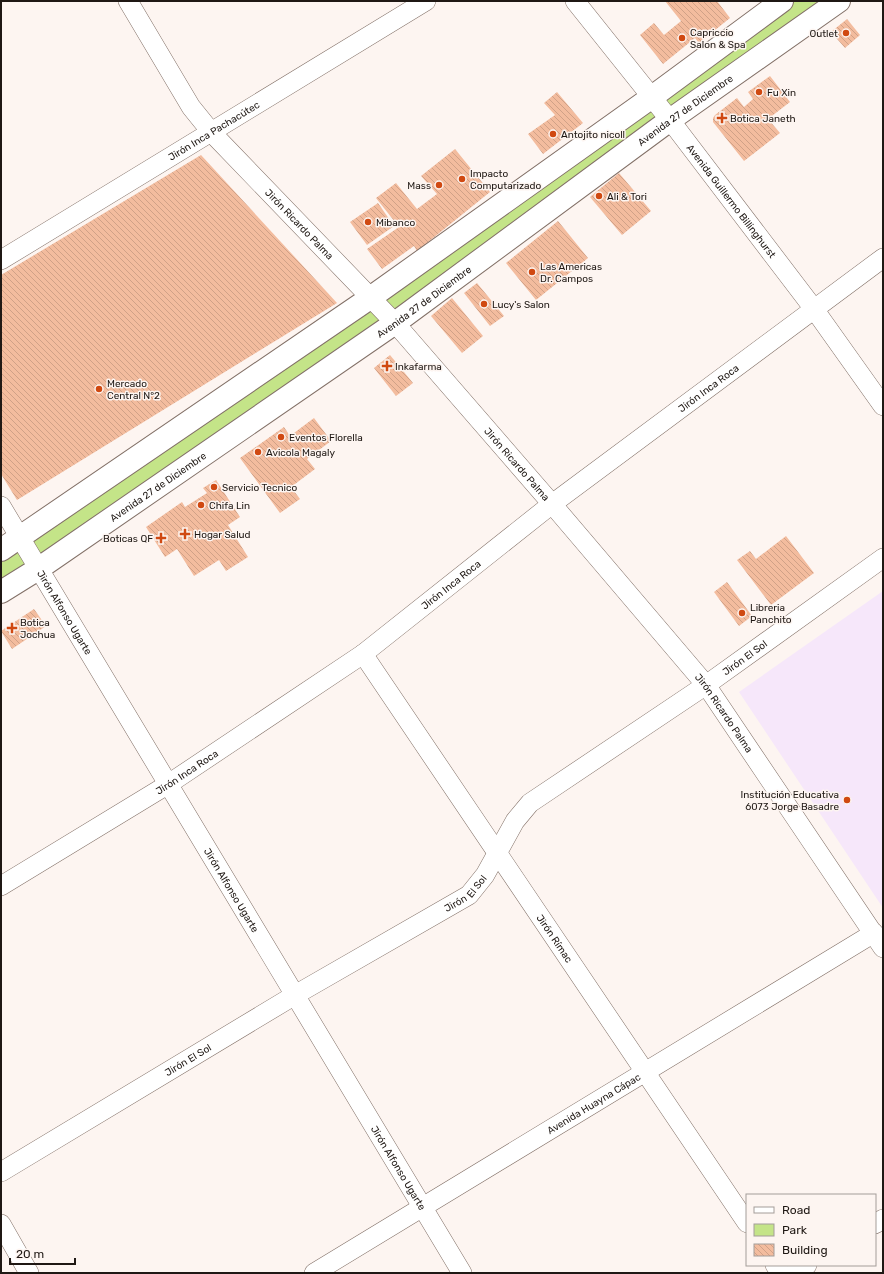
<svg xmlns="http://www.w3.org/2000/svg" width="884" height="1274" viewBox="0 0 884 1274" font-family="Rubik,sans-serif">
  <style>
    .education { fill: #f6e7fa }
    .green { fill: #c4e488 }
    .building { fill: url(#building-back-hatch) }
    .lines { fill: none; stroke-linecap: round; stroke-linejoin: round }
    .minor-casing { stroke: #827067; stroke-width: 20 }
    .tertiary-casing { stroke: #827067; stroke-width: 24 }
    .minor { stroke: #fff; stroke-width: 19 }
    .tertiary { stroke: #fff; stroke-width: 22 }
    .poi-dot { fill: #d04911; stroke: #fdf5f1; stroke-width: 1.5 }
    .labels { text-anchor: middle; stroke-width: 3; stroke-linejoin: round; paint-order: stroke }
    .poi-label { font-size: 10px; fill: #1f1814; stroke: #fdf5f1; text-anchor: start }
    .street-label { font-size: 10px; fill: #1f1814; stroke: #fdf5f1 }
  </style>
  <defs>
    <pattern id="building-back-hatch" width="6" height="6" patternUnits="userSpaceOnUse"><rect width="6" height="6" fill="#f3bc9e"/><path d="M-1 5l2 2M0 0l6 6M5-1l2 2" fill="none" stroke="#d0a187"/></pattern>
  </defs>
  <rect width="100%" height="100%" fill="#fdf5f1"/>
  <!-- education -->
  <path class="education" d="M883,591V908L739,692Z"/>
  <!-- green -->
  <g class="green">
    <path d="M792,1H827L672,111L662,96Z"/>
    <path d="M650,107L659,121L396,314L381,297Z"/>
    <path d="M370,307L382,322L42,558L31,540Z"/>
    <path d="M19,549L26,565L1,581V560Z"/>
  </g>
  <!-- building -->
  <g class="building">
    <path d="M665,1H717L730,18L699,43L695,38L663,64L640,35L654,23L664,35L681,21Z"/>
    <path d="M847,19L860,35L845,48L831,32Z"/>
    <path d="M770,76L790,102L768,119L780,133L744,161L713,122V118L715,115L737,98L744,107L753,99L748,92Z"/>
    <path d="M557,92L583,123L543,154L528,134L555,115L544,103Z"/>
    <path d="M455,149L490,192L417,251L414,246L382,269L367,249L399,227L376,198L396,183L417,209L437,194L421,176Z"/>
    <path d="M201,155L337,303L17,500L1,474V275Z"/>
    <path d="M619,173L651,211L622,235L590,197Z"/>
    <path d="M378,203L394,226L367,245L350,222Z"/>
    <path d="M558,221L588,258L536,300L506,263Z"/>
    <path d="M477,283L504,316L490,326L464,293Z"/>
    <path d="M452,298L483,336L462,353L431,316Z"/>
    <path d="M390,355L413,383L396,396L374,368Z"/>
    <path d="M314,418L331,441L307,459L315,469L291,487L300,499L280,513L240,458L284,427L290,436Z"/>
    <path d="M216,480L240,517L228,525L248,557L226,571L219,560L194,576L177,549L165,557L146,527L182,502L185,507L207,493L203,488Z"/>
    <path d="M786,536L814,573L771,605L737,560L750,551L756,559Z"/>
    <path d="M727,582L752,616L739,626L714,592Z"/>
    <path d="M34,609L46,626L12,649L1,631Z"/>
  </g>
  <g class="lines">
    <defs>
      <g id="minor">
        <path id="s1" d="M128,1L191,107L212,133L395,323L552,504L706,685L883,948"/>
        <path id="s2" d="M575,1L670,120L814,309L883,406"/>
        <path id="s3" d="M1,260L426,1"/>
        <path id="s4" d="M1,506L462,1273"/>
        <path id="s5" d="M363,654L747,1223"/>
        <path id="s6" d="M1,886L167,785L363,654L552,504L883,258"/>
        <path id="s7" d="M1,1172L295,995L469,895L485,875L515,821L530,803L706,685L883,558"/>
        <path d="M1,1224L29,1273"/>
        <path d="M875,1224L883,1219"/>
        <path d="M775,1265L781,1273"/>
        <path id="s8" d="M314,1273L874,933"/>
        <path d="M794,1273L807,1265"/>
      </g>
      <g id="tertiary">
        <path d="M1,550L370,298L652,97L782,1"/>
        <path id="s9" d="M1,592L38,569L395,323L670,120L839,1"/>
      </g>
    </defs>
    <!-- minor casing -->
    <use href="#minor" class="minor-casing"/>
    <!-- tertiary casing -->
    <use href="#tertiary" class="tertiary-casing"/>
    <!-- minor -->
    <use href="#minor" class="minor"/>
    <!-- tertiary -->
    <use href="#tertiary" class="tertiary"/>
  </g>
  <!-- markers -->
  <g class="poi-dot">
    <circle cx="846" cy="33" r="4"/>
    <circle cx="682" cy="38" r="4"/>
    <circle cx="759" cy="92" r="4"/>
    <path d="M720 112h4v4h4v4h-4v4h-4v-4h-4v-4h4z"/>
    <circle cx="553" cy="134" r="4"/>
    <circle cx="462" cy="179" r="4"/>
    <circle cx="439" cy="185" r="4"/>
    <circle cx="599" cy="196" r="4"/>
    <circle cx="368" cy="222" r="4"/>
    <circle cx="532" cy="272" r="4"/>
    <circle cx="484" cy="304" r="4"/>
    <path d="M385 360h4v4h4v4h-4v4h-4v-4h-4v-4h4z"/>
    <circle cx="99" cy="389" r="4"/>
    <circle cx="281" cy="437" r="4"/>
    <circle cx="258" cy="452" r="4"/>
    <circle cx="214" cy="487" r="4"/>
    <circle cx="201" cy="505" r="4"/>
    <path d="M183 528h4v4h4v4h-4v4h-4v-4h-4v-4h4z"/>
    <path d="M159 532h4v4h4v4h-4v4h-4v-4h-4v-4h4z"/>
    <circle cx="742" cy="613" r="4"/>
    <path d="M10 622h4v4h4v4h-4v4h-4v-4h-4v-4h4z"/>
    <circle cx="847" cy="800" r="4"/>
  </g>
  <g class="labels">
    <!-- poi labels -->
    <g class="poi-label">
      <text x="690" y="36">Capriccio<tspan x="690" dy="12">Salon &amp; Spa</tspan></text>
      <text x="838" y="37" text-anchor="end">Outlet</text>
      <text x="767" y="96">Fu Xin</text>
      <text x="730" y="122">Botica Janeth</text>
      <text x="561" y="138">Antojito nicoll</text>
      <text x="470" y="177">Impacto<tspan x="470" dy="12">Computarizado</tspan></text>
      <text x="431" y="189" text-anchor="end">Mass</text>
      <text x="607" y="200">Ali &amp; Tori</text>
      <text x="376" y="226">Mibanco</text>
      <text x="540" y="270">Las Americas<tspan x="540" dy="12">Dr. Campos</tspan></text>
      <text x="492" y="308">Lucy's Salon</text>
      <text x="395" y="370">Inkafarma</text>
      <text x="107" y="387">Mercado<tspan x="107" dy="12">Central N°2</tspan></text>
      <text x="289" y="441">Eventos Florella</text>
      <text x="266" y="456">Avicola Magaly</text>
      <text x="222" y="491">Servicio Tecnico</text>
      <text x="209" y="509">Chifa Lin</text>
      <text x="194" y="538">Hogar Salud</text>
      <text x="153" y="542" text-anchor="end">Boticas QF</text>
      <text x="750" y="611">Libreria<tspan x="750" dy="12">Panchito</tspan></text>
      <text x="20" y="626">Botica<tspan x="20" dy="12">Jochua</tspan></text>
      <text x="839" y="798" text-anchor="end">Institución Educativa<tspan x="839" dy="12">6073 Jorge Basadre</tspan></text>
    </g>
    <!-- street labels -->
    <g class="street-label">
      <text dy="4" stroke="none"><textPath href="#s9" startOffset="837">Avenida 27 de Diciembre</textPath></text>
      <text dy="4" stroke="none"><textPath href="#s3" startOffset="249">Jirón Inca Pachacútec</textPath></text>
      <text dy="4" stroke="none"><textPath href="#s2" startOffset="254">Avenida Guillermo Billinghurst</textPath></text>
      <text dy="4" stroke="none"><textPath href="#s1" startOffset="283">Jirón Ricardo Palma</textPath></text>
      <text dy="4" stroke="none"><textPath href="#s9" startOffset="513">Avenida 27 de Diciembre</textPath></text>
      <text dy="4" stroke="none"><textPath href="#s6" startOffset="866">Jirón Inca Roca</textPath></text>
      <text dy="4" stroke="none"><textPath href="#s1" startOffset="607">Jirón Ricardo Palma</textPath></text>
      <text dy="4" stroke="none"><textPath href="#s9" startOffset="189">Avenida 27 de Diciembre</textPath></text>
      <text dy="4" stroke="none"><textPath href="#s6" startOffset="542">Jirón Inca Roca</textPath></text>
      <text dy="4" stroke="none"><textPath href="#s4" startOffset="124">Jirón Alfonso Ugarte</textPath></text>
      <text dy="4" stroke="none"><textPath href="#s7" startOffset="914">Jirón El Sol</textPath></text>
      <text dy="4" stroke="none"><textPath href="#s1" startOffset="931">Jirón Ricardo Palma</textPath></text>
      <text dy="4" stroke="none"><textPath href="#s6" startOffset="218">Jirón Inca Roca</textPath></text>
      <text dy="4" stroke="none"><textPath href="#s4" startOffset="448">Jirón Alfonso Ugarte</textPath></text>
      <text dy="4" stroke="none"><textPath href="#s7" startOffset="542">Jirón El Sol</textPath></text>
      <text dy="4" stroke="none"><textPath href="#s5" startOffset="343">Jirón Rímac</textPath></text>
      <text dy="4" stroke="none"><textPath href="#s7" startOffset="218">Jirón El Sol</textPath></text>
      <text dy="4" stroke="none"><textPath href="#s8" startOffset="327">Avenida Huayna Cápac</textPath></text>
      <text dy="4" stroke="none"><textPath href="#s4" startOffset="772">Jirón Alfonso Ugarte</textPath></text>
    </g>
  </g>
  <!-- border -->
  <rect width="884" height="1274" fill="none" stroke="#1f1814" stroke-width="4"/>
  <!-- legend -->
  <rect x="746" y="1194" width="130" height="72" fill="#fdf5f1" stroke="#a49d99"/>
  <rect x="754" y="1207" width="20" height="6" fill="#ffffff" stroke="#a49d99"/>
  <text x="782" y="1214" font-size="12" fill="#1f1814">Road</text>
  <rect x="754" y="1224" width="20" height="12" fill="#c4e488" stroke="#a49d99"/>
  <text x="782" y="1234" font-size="12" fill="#1f1814">Park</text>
  <rect x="754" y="1244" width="20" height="12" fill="url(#building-back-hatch)" stroke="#a49d99"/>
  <text x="782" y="1254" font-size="12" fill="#1f1814">Building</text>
  <!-- scale -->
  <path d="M10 1258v6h65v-6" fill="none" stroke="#1f1814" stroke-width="2"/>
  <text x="16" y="1258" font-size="12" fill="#1f1814" stroke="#fdf5f1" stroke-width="3" paint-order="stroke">20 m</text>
</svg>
